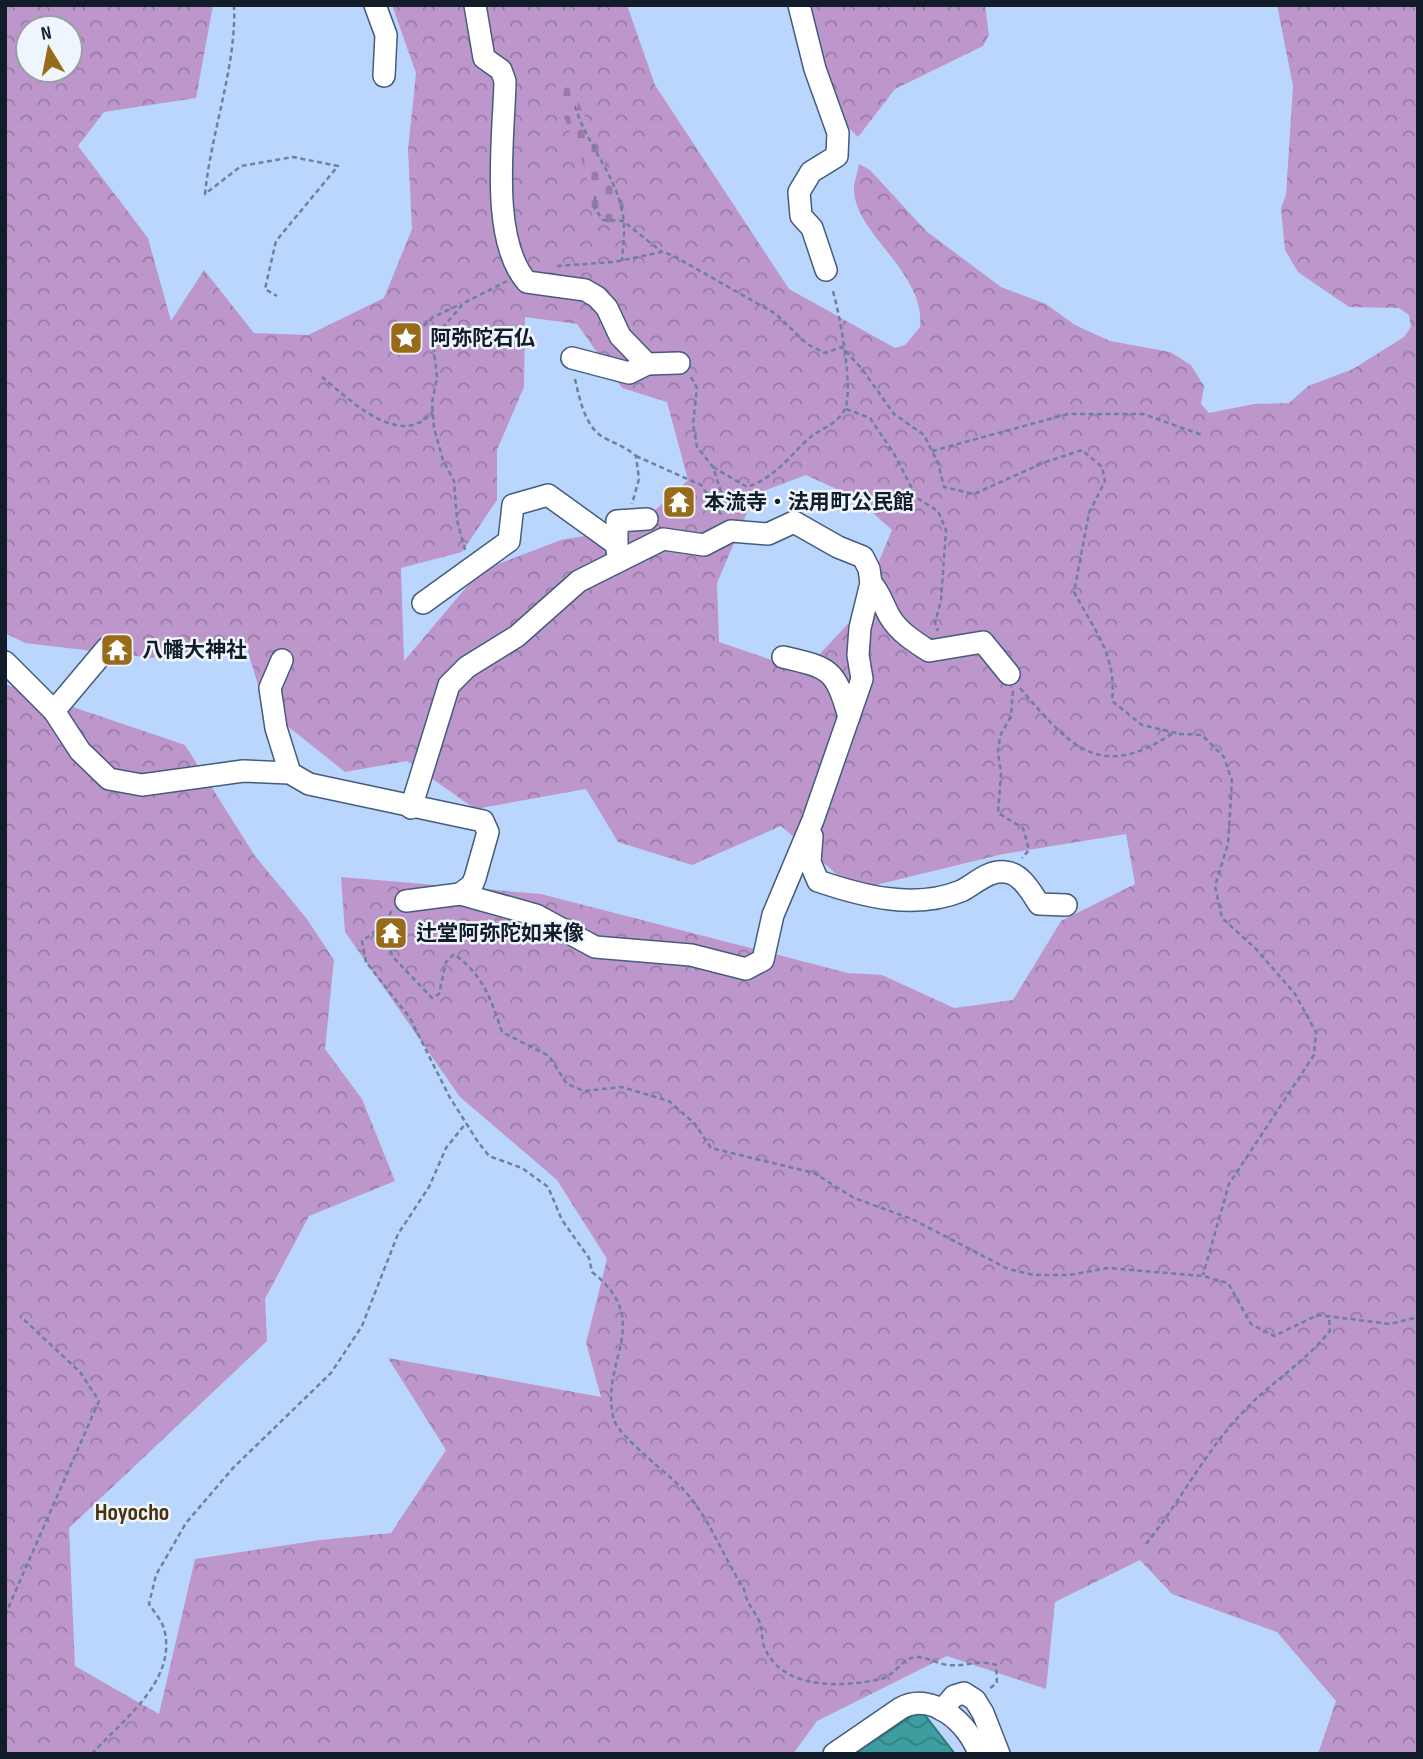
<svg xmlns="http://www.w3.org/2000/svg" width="1423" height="1759" viewBox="0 0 1423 1759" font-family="'Sofia Sans Condensed','Noto Sans JP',sans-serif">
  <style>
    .forest { fill: url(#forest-crowns); fill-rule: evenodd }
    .cemetery { fill: url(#cemetery-stones) }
    .water { fill: url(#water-waves); stroke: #30777c; stroke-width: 2 }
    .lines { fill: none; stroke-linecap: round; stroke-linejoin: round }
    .minor-casing { stroke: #445c7d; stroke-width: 24 }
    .path { stroke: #6d819b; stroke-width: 2.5; stroke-dasharray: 5 3.5; stroke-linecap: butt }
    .minor { stroke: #fff; stroke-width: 21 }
    .labels { text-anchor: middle; stroke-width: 5; stroke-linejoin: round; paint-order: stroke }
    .poi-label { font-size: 21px; font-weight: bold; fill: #131d2a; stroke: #eff5fc; text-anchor: start }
    .quarter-label { font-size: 24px; font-weight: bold; fill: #48320d; stroke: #eff5fc }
  </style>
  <defs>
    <pattern id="forest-crowns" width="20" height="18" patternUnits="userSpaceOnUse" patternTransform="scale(1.75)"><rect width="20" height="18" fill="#bd97cc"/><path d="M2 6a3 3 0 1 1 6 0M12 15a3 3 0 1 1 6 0" fill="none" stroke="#987ba6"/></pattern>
    <pattern id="cemetery-stones" width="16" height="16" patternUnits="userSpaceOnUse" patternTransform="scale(1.75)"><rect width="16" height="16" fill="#bd97cc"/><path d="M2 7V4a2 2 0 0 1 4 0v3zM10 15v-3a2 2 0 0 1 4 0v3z" fill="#987ba6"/></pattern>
    <pattern id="water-waves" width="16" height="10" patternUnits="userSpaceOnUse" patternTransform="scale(1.75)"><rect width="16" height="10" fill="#3d9e9f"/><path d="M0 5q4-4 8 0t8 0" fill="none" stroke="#328082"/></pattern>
  </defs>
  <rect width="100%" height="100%" fill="#bad6fc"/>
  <!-- forest -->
  <g class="forest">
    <path d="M5,5H213L196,98L104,112L78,146L148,238L171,321L204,270L254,333L308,335L384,298L412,229L408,150L416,73L392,5H627L655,85L789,289L895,348L905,345L920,327C926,271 851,232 854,186C855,179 858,171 859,164L870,170L926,231L1001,287L1046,304L1075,325L1110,341L1170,352L1191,365L1204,386L1201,404L1209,413L1254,404L1289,403L1308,386L1353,369L1404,337L1411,327L1409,315L1399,308L1349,307L1298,272L1285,250L1281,208L1286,195L1293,86L1277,5H1418V1754H1318L1336,1701L1277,1632L1172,1594L1140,1560L1055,1602L1046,1689L947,1656L817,1721L793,1754H5V684L185,745L255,856L307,919L334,960L325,1049L362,1099L395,1181L309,1216L265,1299L267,1341L69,1528L75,1666L159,1714L195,1559L320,1540L391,1533L446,1450L388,1358L601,1397L586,1343L607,1259L557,1180L460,1097L366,962L345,932L341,877L541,894L848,973L882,975L954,1008L1013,1000L1061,921L1135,884L1126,834L1003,854L855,890L781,826L692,865L618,842L586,789L475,809L407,761L345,772L265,708L245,642L152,658L25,643L5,633ZM28,28H70V70H28ZM525,317L577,324L622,388L667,402L688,480L637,527L561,540L480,571L404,661L401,568L462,552L497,500V450L524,387ZM806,475L856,498L892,530L857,614L804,671L719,642L717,583L755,494Z"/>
    <path d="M807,5H985L989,35L983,46L895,89L858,137L842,121Z"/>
  </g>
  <!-- cemetery -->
  <path class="cemetery" d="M570,81C588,129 615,172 629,221L598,225L586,202L587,173L552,88Z"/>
  <!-- water -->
  <path class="water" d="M921,1710L955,1754H854Z"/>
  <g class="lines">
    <defs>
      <g id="minor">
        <path d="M375,5L386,35L384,76"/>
        <path d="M475,5L484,58L501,70L505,81C504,136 489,239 527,282L585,290L597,297L607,308L620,336L647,364L679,363"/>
        <path d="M799,5L815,69L838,133L837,156L811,172L799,192L801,216L812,228L826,270"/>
        <path d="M572,358L629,373L647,364"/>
        <path d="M617,551V521L647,519"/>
        <path d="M871,583C881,594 883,605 890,617C899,632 915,642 929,651L983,642L1009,674"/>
        <path d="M423,603L509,541L513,505L548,495L616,544"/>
        <path d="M783,657C831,668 835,669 849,717"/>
        <path d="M282,660L270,688L276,728L290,773"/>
        <path d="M5,662L54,711L80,751L109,779L142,785L243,771L290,773L309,784L483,821L488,832L475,878L472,885L460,894"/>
        <path d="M54,711L107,648"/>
        <path d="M812,836L810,862L818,881C862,896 915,910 961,891C975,884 988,870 1005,872C1021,873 1031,892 1039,904L1066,905"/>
        <path d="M406,901L460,894L536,915L595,947L691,955L746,969L763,960L773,915L813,820L862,679L858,655L860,628L871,583L869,569L863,557L838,547L794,522L768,534L731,531L704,545L663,539L579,581L517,636L467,667L449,685L411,808"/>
        <path d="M942,1710L954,1696L964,1693L975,1700L983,1713L999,1754"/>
        <path d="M834,1754L901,1708C933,1691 969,1724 979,1754"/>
      </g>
    </defs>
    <!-- minor casing -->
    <use href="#minor" class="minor-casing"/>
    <!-- path -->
    <g class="path">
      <path d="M234,5C237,64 211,132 205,194L241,166L293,157L338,166L276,241L265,289L277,296"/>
      <path d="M575,106C586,143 615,174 622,211C626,227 623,245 622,261"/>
      <path d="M595,196V209L603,220L623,221L662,252"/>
      <path d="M557,266L614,262L662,252L672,255L776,314L807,344L825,353L842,347L862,369L894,414L924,435L938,463L944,487L974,494L1043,463L1082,450L1102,467L1105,481L1089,513L1074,592C1094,630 1117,655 1112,701L1142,725L1181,734"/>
      <path d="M406,344L433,317L461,304"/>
      <path d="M322,377C348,398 401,452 433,411"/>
      <path d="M691,377L697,388L693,424L697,447L713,467L728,513"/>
      <path d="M575,379C579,397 585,427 603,437C615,444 625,446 636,456L639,479L632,504"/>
      <path d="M846,409L870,418L893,452L917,498L938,511L946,530L941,600L935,623L938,631"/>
      <path d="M932,451L1068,414H1143L1202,435"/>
      <path d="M636,456L701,485L722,516"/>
      <path d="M713,467L747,487C773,478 786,461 806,441C818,429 834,427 844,411C855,394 839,309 832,288"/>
      <path d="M465,550L457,520L454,481L443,460L434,428L432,403L437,377L434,351L443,327L464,303L507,281"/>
      <path d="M1020,688C1069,745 1099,783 1173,733"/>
      <path d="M1013,691L1011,716L1000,736L998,752L1001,773L998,813L1023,828L1029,850L1022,858"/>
      <path d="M1179,734L1202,735L1224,757L1232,781L1228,844L1215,886L1222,918L1256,949L1295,994L1316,1032L1314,1055L1229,1184L1203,1275"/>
      <path d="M392,911L381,927L362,941L366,962L410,1018L449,1096L478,1142L489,1156L522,1168L548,1187L562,1220L589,1258L592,1272C656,1322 598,1362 614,1420C619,1436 668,1474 682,1488C709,1516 723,1557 744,1589C746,1603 755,1611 760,1623C763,1631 761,1641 765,1649C785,1691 843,1687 881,1679C895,1676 902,1657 917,1657C927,1657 938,1664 948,1665C965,1667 978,1659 996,1665L997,1683L990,1688"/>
      <path d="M381,927L393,957L432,998L439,994L446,962L454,954C483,975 491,999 502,1032L549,1056L567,1084L584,1091L622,1087L669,1101L695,1124L711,1148L814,1173L854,1198L912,1219L1008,1269L1034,1275H1069L1108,1268L1203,1276L1228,1283L1251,1324L1274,1336L1318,1315L1390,1324L1418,1317"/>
      <path d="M1146,1544C1181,1501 1205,1451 1244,1411C1272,1381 1302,1365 1330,1331L1329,1317"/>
      <path d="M5,1615L99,1401L80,1372L20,1316"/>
      <path d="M92,1754C121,1721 175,1683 165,1633C164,1623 154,1612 149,1604L156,1575L186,1523L233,1468L331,1373L362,1326L398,1234L429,1187L446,1148L466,1123"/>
    </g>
    <!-- minor -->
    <use href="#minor" class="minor"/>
  </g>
  <!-- icons -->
  <defs>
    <symbol id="sight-square" viewBox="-11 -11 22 22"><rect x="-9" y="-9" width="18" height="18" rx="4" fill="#986b1a" stroke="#eff5fc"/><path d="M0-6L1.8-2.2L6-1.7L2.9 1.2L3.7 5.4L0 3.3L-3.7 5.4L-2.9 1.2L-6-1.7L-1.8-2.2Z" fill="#fff"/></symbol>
    <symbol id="temple-square" viewBox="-11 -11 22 22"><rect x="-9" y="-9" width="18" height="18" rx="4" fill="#986b1a" stroke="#eff5fc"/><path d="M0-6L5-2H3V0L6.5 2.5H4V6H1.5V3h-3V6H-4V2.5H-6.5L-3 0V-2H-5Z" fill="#fff"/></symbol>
  </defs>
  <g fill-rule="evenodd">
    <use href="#sight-square" x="387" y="319" width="38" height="38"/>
    <use href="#temple-square" x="660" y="483" width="38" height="38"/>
    <use href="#temple-square" x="98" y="631" width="38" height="38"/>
    <use href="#temple-square" x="372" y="914" width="38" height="38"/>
  </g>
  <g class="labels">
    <!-- poi labels -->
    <g class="poi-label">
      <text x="430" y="345">阿弥陀石仏</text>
      <text x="704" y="509">本流寺・法用町公民館</text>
      <text x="142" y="657">八幡大神社</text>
      <text x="416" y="940">辻堂阿弥陀如来像</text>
    </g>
    <!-- quarter labels -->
    <g class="quarter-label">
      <text x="132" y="1520">Hoyocho</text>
    </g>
  </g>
  <!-- border -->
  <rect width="1423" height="1759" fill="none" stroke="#131d2a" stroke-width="14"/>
  <!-- north arrow -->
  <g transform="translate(49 49) rotate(350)"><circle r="33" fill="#eff5fc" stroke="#979fa8" stroke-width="2"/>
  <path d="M0-5L12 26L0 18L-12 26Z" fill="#986b1a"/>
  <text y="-10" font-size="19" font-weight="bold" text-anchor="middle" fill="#131d2a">N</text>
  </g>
</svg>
